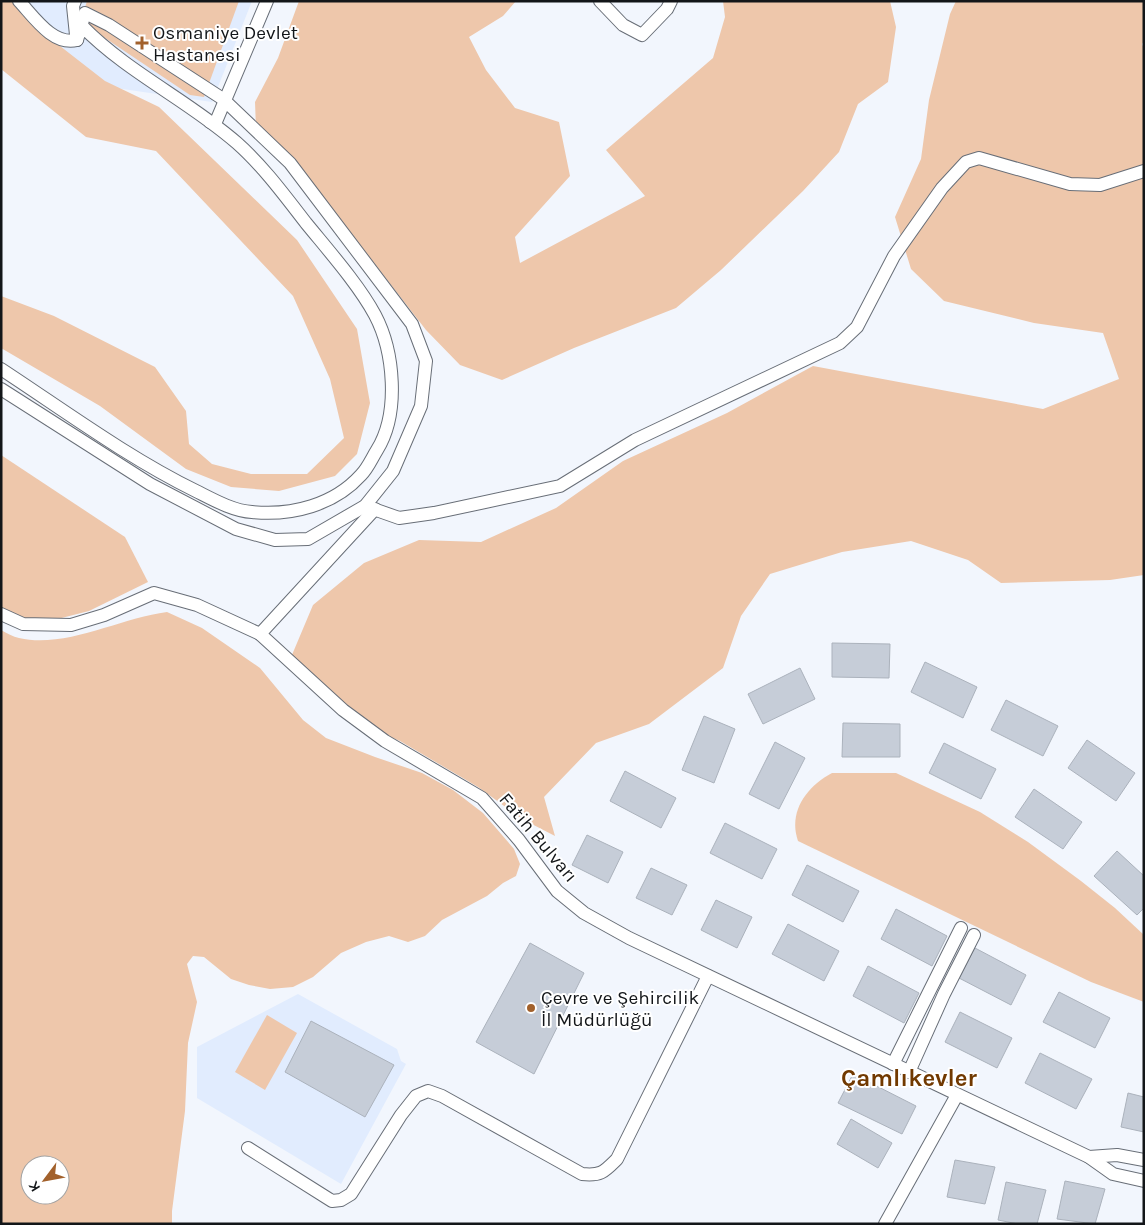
<svg xmlns="http://www.w3.org/2000/svg" width="1145" height="1225" viewBox="0 0 1145 1225" font-family="Karla,sans-serif">
  <style>
    .built { fill: #e1ecfe }
    .green { fill: #eec7ab; fill-rule: evenodd }
    .building { fill: #c6cdd8; stroke: #abb2bc }
    .lines { fill: none; stroke-linecap: round; stroke-linejoin: round }
    .minor-casing { stroke: #686e77; stroke-width: 14 }
    .minor { stroke: #fff; stroke-width: 12 }
    .poi-dot { fill: #a2612c; stroke: #fff; stroke-width: 2 }
    .labels { text-anchor: middle; stroke-width: 4; stroke-linejoin: round; paint-order: stroke }
    .poi-label { font-size: 19px; fill: #131619; stroke: #fff; text-anchor: start }
    .street-label { font-size: 19px; fill: #131619; stroke: #fff }
    .district-label { font-size: 24px; font-weight: bold; fill: #713900; stroke: #fff }
  </style>
  <rect width="100%" height="100%" fill="#f2f6fd"/>
  <!-- built -->
  <g class="built">
    <path d="M1,1H252L212,102L95,85Z"/>
    <path d="M298,994L397,1049L401,1061L406,1064L341,1184L197,1098V1047Z"/>
  </g>
  <!-- green -->
  <g class="green">
    <path d="M1,1H17L51,39L105,81L159,107L297,240L357,329L370,403L357,454L335,476L279,491L231,487L186,469L100,406L1,348V296L54,316L155,367L186,411L189,444L212,464L251,474H307L344,438L330,379L293,296L156,151L86,137L1,69Z"/>
    <path d="M87,1H239L204,97L190,95L93,30L82,17Z"/>
    <path d="M299,1H516L503,16L469,37L486,70L515,108L559,122L570,176L515,237L520,263L645,196L606,150L713,58L725,17L723,1H890L896,27L888,82L858,104L839,152L803,191L721,270L676,308L574,348L502,380L460,365L426,330L370,258L256,129L255,102L278,58Z"/>
    <path d="M956,1H1144V41L1142,44L1144,49V575L1110,580L1001,583L968,560L911,541L842,552L770,574L741,616L723,668L649,724L596,743L544,797L555,836L522,819L478,787L400,741L341,717L289,662L313,605L364,563L419,540L481,542L556,508L623,461L727,413L813,366L1043,409L1119,379L1103,333L1034,323L944,301L911,269L895,217L921,159L929,100L950,14Z"/>
    <path d="M1,455L125,537L148,582L89,611L38,624L1,608Z"/>
    <path d="M167,612L202,628L260,668L303,720L326,738L375,757L422,773L453,790L483,813L514,849L520,864L516,876L503,883L487,896L442,920L425,936L408,942L389,936L366,942L341,953L313,977L293,987L270,989L249,985L231,979L204,957L193,956L187,964L197,1002L188,1043L185,1111L172,1211V1224H1V630C7,633 13,637 19,638C65,649 120,618 167,612ZM30,1165H60V1195H30Z"/>
    <path d="M832,773H896L980,812L1028,842L1081,881L1115,908L1144,935V1002L1091,982L798,841C788,812 806,787 832,773Z"/>
    <path d="M267,1015L297,1033L265,1090L235,1072Z"/>
  </g>
  <!-- building -->
  <g class="building">
    <path d="M832,643L890,644L889,678L832,677Z"/>
    <path d="M925,662L977,687L963,718L911,692Z"/>
    <path d="M800,668L815,699L763,724L748,694Z"/>
    <path d="M1006,700L1058,726L1043,756L991,730Z"/>
    <path d="M704,716L735,729L714,783L682,770Z"/>
    <path d="M843,723L900,724V757H842Z"/>
    <path d="M1087,740L1135,773L1116,801L1068,768Z"/>
    <path d="M775,742L805,758L779,809L749,794Z"/>
    <path d="M944,743L996,769L981,799L929,773Z"/>
    <path d="M625,771L676,798L661,828L610,801Z"/>
    <path d="M1034,789L1082,822L1063,849L1015,817Z"/>
    <path d="M725,823L777,849L762,879L710,853Z"/>
    <path d="M587,835L623,852L608,883L572,865Z"/>
    <path d="M1117,851L1144,876V908L1137,915L1094,876Z"/>
    <path d="M807,865L859,891L843,922L792,895Z"/>
    <path d="M651,868L687,885L672,915L636,898Z"/>
    <path d="M716,900L752,917L737,948L701,930Z"/>
    <path d="M896,909L947,936L932,966L881,939Z"/>
    <path d="M788,924L839,951L824,981L772,954Z"/>
    <path d="M530,943L584,973L534,1074L476,1042Z"/>
    <path d="M975,948L1026,975L1011,1005L959,978Z"/>
    <path d="M868,966L919,993L904,1023L853,996Z"/>
    <path d="M1059,992L1110,1018L1095,1048L1043,1022Z"/>
    <path d="M960,1012L1012,1038L997,1068L945,1042Z"/>
    <path d="M311,1021L394,1065L365,1117L285,1072Z"/>
    <path d="M1040,1053L1092,1079L1076,1109L1025,1083Z"/>
    <path d="M853,1074L916,1106L902,1134L838,1103Z"/>
    <path d="M1128,1093L1144,1097V1132L1121,1127Z"/>
    <path d="M851,1119L892,1143L878,1168L837,1144Z"/>
    <path d="M955,1160L995,1167L985,1204L947,1197Z"/>
    <path d="M1065,1181L1105,1189L1095,1224L1057,1219Z"/>
    <path d="M1006,1182L1046,1190L1037,1224H1018L998,1220Z"/>
  </g>
  <g class="lines">
    <defs>
      <g id="minor">
        <path d="M19,1C34,17 53,46 77,40"/>
        <path d="M75,1L73,6L76,35"/>
        <path d="M600,1L623,25L642,35L667,9L671,1"/>
        <path d="M210,122L215,124L267,1"/>
        <path d="M1,369C65,411 127,457 196,491C212,499 233,511 252,512C292,516 334,505 361,475C368,468 372,458 377,450C400,413 394,351 375,315C359,285 328,250 306,223C285,196 263,166 237,143C188,100 128,73 82,26L80,33"/>
        <path d="M1,389L150,484L236,529L275,540L308,539L365,506L393,471L421,406L426,361L412,324L290,163L223,99L109,25L85,13L77,40"/>
        <path d="M365,506L399,518L434,513L560,486L635,440L840,343L857,327L894,256L942,188L966,162L979,158L1070,184L1100,185L1144,171"/>
        <path d="M1,614L23,624L71,625L104,615L154,593L197,605L260,634L343,710L385,741L482,798L519,840L557,891L584,913L629,938L1089,1157L1113,1174L1144,1181"/>
        <path d="M260,634L375,509"/>
        <path d="M893,1064L961,928"/>
        <path d="M909,1072L944,994L974,935"/>
        <path d="M248,1148L332,1201L341,1200L351,1194L401,1115L416,1096L428,1091L442,1096L582,1174C601,1176 604,1172 617,1159L708,976"/>
        <path d="M1089,1157L1117,1155L1144,1160"/>
        <path d="M885,1224L957,1095"/>
      </g>
    </defs>
    <!-- minor casing -->
    <use href="#minor" class="minor-casing"/>
    <!-- minor -->
    <use href="#minor" class="minor"/>
  </g>
  <!-- markers -->
  <g class="poi-dot">
    <path d="M139.5 35.5h5v5h5v5h-5v5h-5v-5h-5v-5h5z"/>
    <circle cx="531" cy="1008" r="5"/>
  </g>
  <g class="labels">
    <!-- poi labels -->
    <g class="poi-label">
      <text x="153" y="39">Osmaniye Devlet<tspan x="153" dy="22">Hastanesi</tspan></text>
      <text x="541" y="1004">Çevre ve Şehircilik<tspan x="541" dy="22">İl Müdürlüğü</tspan></text>
    </g>
    <!-- street labels -->
    <g class="street-label">
      <text transform="translate(539 837) rotate(50)" y="7">Fatih Bulvarı</text>
    </g>
    <!-- district labels -->
    <g class="district-label">
      <text x="909" y="1086">Çamlıkevler</text>
    </g>
  </g>
  <!-- border -->
  <rect width="1145" height="1225" fill="none" stroke="#131619" stroke-width="5"/>
  <!-- north arrow -->
  <g transform="translate(45 1180) rotate(238)"><circle r="24" fill="#ffffff" stroke="#a1a2a3"/>
  <path d="M0-4L9 19L0 12L-9 19Z" fill="#a2612c"/>
  <text y="-8" font-size="14" font-weight="bold" text-anchor="middle" fill="#131619">K</text>
  </g>
</svg>
